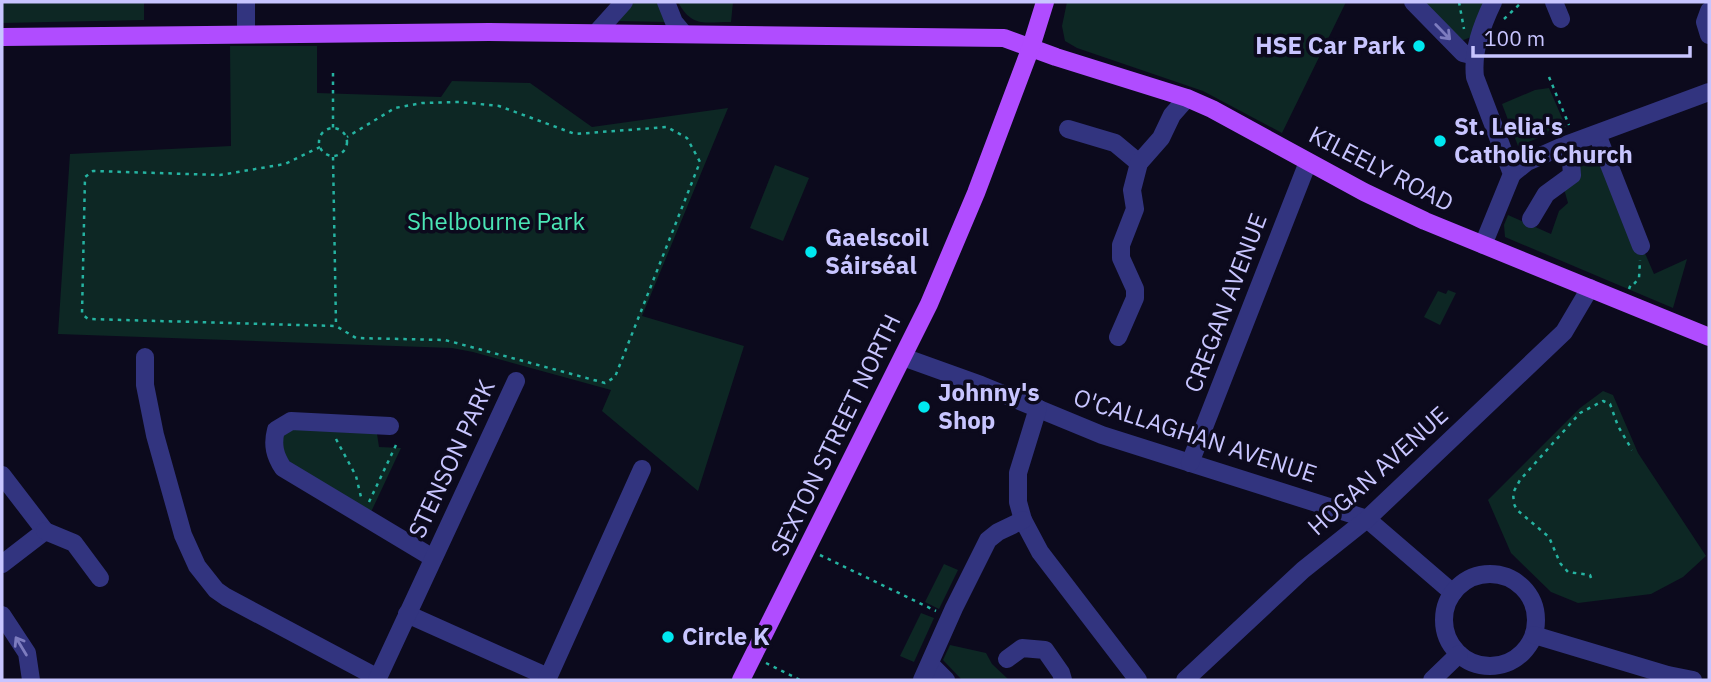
<svg xmlns="http://www.w3.org/2000/svg" width="1711" height="682" viewBox="0 0 1711 682" font-family="'IBM Plex Sans',sans-serif">
  <style>
    .green { fill: #0d2724 }
    .lines { fill: none; stroke-linecap: round; stroke-linejoin: round }
    .path { stroke: #25b3a1; stroke-width: 2.5; stroke-dasharray: 3.5 5; stroke-linecap: butt }
    .minor { stroke: #32347f; stroke-width: 18 }
    .major { stroke: #b04cff; stroke-width: 18 }
    .oneway { stroke: #7d7cbf }
    .poi-dot { fill: #00e8f0; stroke: #0c0a1d; stroke-width: 2.5 }
    .labels { text-anchor: middle; stroke-width: 7; stroke-linejoin: round; paint-order: stroke }
    .poi-label { font-size: 24px; font-weight: bold; fill: #c8c5ff; stroke: #0c0a1d; text-anchor: start }
    .street-label { font-size: 24px; fill: #c8c5ff; stroke: #0c0a1d }
    .park-label { font-size: 24px; fill: #4be5b5; stroke: #0c0a1d }
  </style>
  <rect width="100%" height="100%" fill="#0c0a1d"/>
  <!-- green -->
  <g class="green">
    <path d="M2,2H144V20L2,23Z"/>
    <path d="M630,2H661L666,22L618,21Z"/>
    <path d="M678,2H733L731,22C705,22 692,28 678,2Z"/>
    <path d="M1067,2H1346L1282,133L1203,91L1077,48L1065,41L1062,26Z"/>
    <path d="M1421,2H1485L1471,37L1461,41Z"/>
    <path d="M230,46H317V93L441,97L452,81L530,83L592,127L728,108L642,316L744,346L698,491L602,411L611,390L473,352L452,348L58,334L70,154L231,146Z"/>
    <path d="M1549,88L1566,127L1518,146L1502,104L1535,90Z"/>
    <path d="M1598,145L1654,274L1687,259L1673,308L1505,237L1504,225L1508,215L1551,234L1559,211L1568,203L1564,189L1580,170L1576,154Z"/>
    <path d="M775,165L809,178L783,241L750,228Z"/>
    <path d="M1448,290L1456,293L1440,325L1424,317L1438,291L1446,294Z"/>
    <path d="M1603,391L1613,395L1638,453L1706,556L1683,577L1651,594L1578,603L1551,592L1511,553L1488,500L1580,408Z"/>
    <path d="M292,429L372,433L377,434L379,447L401,448L371,512L300,470L285,458L280,440L282,435Z"/>
    <path d="M944,564L958,570L939,609L925,602Z"/>
    <path d="M921,613L934,618L914,662L900,656Z"/>
    <path d="M950,645L986,653L992,664L1009,680H962L943,660Z"/>
  </g>
  <g class="lines">
    <!-- path -->
    <g class="path">
      <path d="M1459,2L1464,29"/>
      <path d="M1504,19L1522,2"/>
      <path d="M333,73V128"/>
      <path d="M1549,77L1569,125"/>
      <circle cx="333" cy="142" r="14"/>
      <path d="M320,147L285,164L220,175L93,171L85,177L82,314L88,319L336,326L356,338L445,340L605,383L615,377L700,162L687,138L667,127L575,134L499,106L460,102L422,103L395,108L347,137"/>
      <path d="M333,157L336,325"/>
      <path d="M1629,289L1631,284H1634L1639,278L1640,260"/>
      <path d="M336,439L356,476L361,497"/>
      <path d="M369,502L396,445"/>
      <path d="M820,555L936,611"/>
      <path d="M1591,578L1590,575L1568,572L1560,563L1549,537L1517,510L1514,504L1513,493L1520,480L1580,413L1603,401L1610,404L1618,426L1632,450"/>
      <path d="M766,663L800,680"/>
    </g>
    <!-- minor -->
    <g class="minor">
      <path d="M666,2L674,22L684,34"/>
      <path d="M1413,2L1463,53L1475,56"/>
      <path d="M1554,2L1561,19"/>
      <path d="M1709,11L1705,22L1709,35"/>
      <path d="M597,32L624,2"/>
      <path d="M246,33V2"/>
      <path d="M1068,129L1115,143L1139,163"/>
      <path d="M1597,134L1641,246"/>
      <path d="M1512,174L1527,162L1563,146L1709,92"/>
      <path d="M1531,219L1546,194L1572,175L1571,162L1563,146"/>
      <path d="M1483,245L1512,174L1475,77C1472,51 1482,25 1493,2"/>
      <path d="M1118,337L1135,298V289L1121,258V245L1135,209L1132,190L1139,163L1161,138L1172,115L1187,98"/>
      <path d="M145,357V385L155,435L183,535L197,566L216,590L226,597L378,678"/>
      <path d="M903,357L981,385L1102,435L1367,519L1453,593"/>
      <path d="M1038,408L1018,473V502L1023,520L1040,552L1138,680"/>
      <path d="M390,426L291,421L276,430C272,445 275,456 283,468L433,558"/>
      <path d="M1190,463L1308,162"/>
      <path d="M2,475L45,531L2,564"/>
      <path d="M45,531L74,543L100,578"/>
      <circle cx="1490" cy="620" r="46"/>
      <path d="M407,614L548,677"/>
      <path d="M2,615L27,653L31,680"/>
      <path d="M1534,635L1668,675L1693,680"/>
      <path d="M1007,659L1022,648L1045,650L1061,673L1063,680"/>
      <path d="M931,665L946,680"/>
      <path d="M377,680L516,381"/>
      <path d="M547,680L642,469"/>
      <path d="M922,680L954,608L988,540L998,532L1023,520"/>
      <path d="M1185,680L1303,570L1367,519L1564,332L1590,288"/>
      <path d="M1432,680L1459,654"/>
    </g>
    <!-- major -->
    <g class="major">
      <path d="M2,37L489,32L1004,38L1056,57L1187,98L1212,109L1364,192L1425,221L1709,337"/>
      <path d="M741,680L929,304L976,193L1031,47L1045,2"/>
    </g>
  </g>
  <!-- one-way arrows -->
  <defs><path id="oneway-shaft" d="M-6 0H5M1.5-3L5.5 0L1.5 3" fill="none" stroke-width="1.6" stroke-linecap="round" stroke-linejoin="round" transform="scale(1.75)"/></defs>
  <g class="oneway">
    <use href="#oneway-shaft" transform="translate(1443 32) rotate(46)"/>
    <use href="#oneway-shaft" transform="translate(21 646) rotate(-121)"/>
  </g>
  <!-- markers -->
  <g class="poi-dot">
    <circle cx="1419" cy="46" r="7"/>
    <circle cx="1440" cy="141" r="7"/>
    <circle cx="811" cy="252" r="7"/>
    <circle cx="924" cy="407" r="7"/>
    <circle cx="668" cy="637" r="7"/>
  </g>
  <g class="labels">
    <!-- poi labels -->
    <g class="poi-label">
      <text x="1405" y="54" text-anchor="end">HSE Car Park</text>
      <text x="1454" y="135">St. Lelia's<tspan x="1454" dy="28">Catholic Church</tspan></text>
      <text x="825" y="246">Gaelscoil<tspan x="825" dy="28">Sáirséal</tspan></text>
      <text x="938" y="401">Johnny's<tspan x="938" dy="28">Shop</tspan></text>
      <text x="682" y="645">Circle K</text>
    </g>
    <!-- street labels -->
    <g class="street-label">
      <text transform="translate(1381 169) rotate(27)" y="8">KILEELY ROAD</text>
      <text transform="translate(1226 303) rotate(-69)" y="8">CREGAN AVENUE</text>
      <text transform="translate(836 435) rotate(-64)" y="8">SEXTON STREET NORTH</text>
      <text transform="translate(1195 436) rotate(18)" y="8">O'CALLAGHAN AVENUE</text>
      <text transform="translate(452 459) rotate(-65)" y="8">STENSON PARK</text>
      <text transform="translate(1378 471) rotate(-42)" y="8">HOGAN AVENUE</text>
    </g>
    <!-- park labels -->
    <g class="park-label">
      <text x="496" y="230">Shelbourne Park</text>
    </g>
  </g>
  <!-- border -->
  <rect width="1711" height="682" fill="none" stroke="#c8c5ff" stroke-width="7"/>
  <!-- scale -->
  <path d="M1473 46v10h217v-10" fill="none" stroke="#c8c5ff" stroke-width="3.5"/>
  <text x="1484" y="46" font-size="21" fill="#c8c5ff" stroke="#0c0a1d" stroke-width="5" paint-order="stroke">100 m</text>
</svg>
